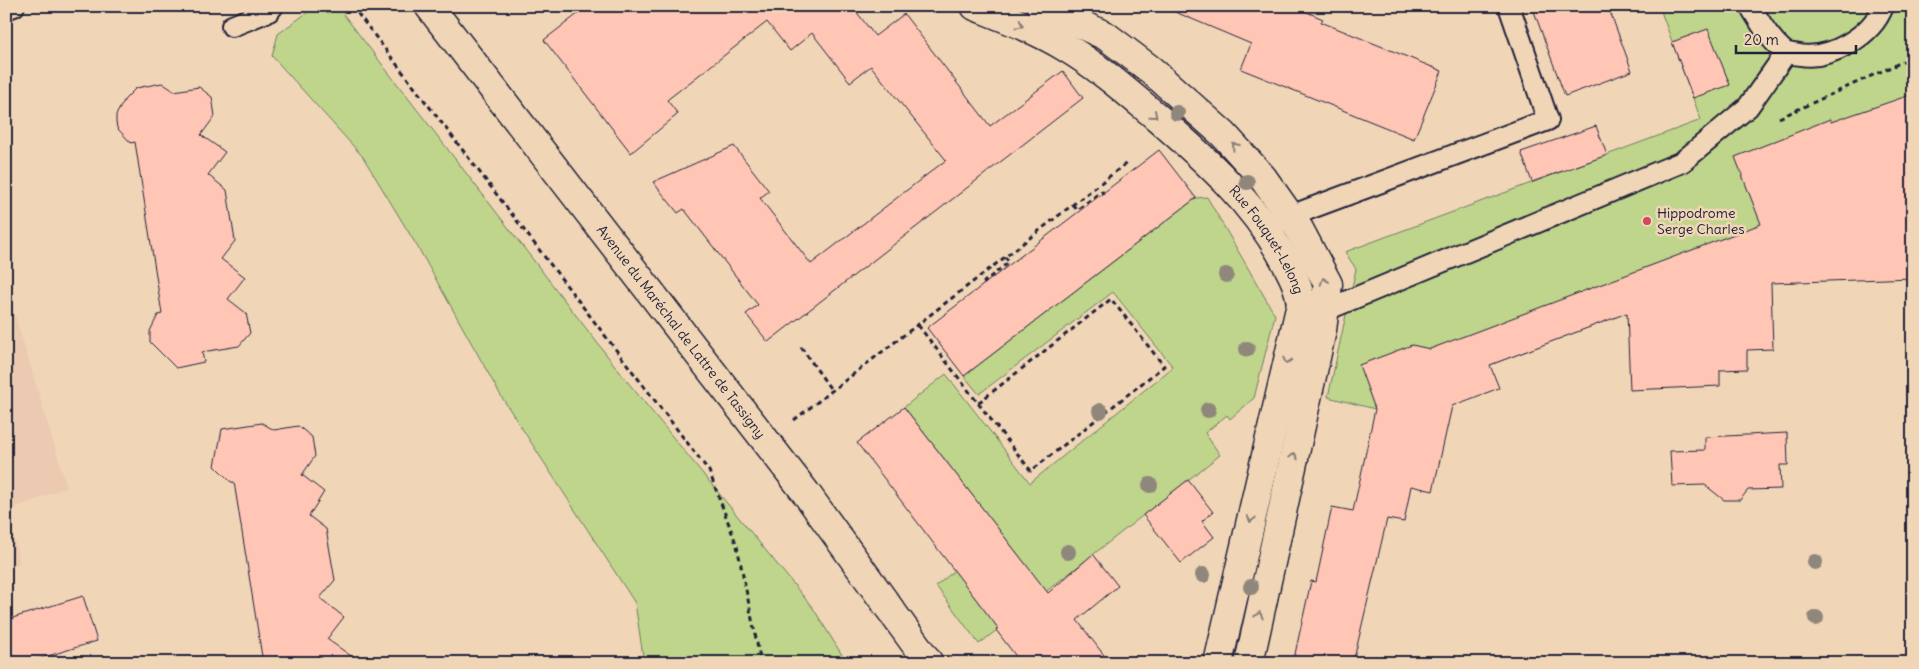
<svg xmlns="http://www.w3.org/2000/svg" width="1919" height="669" viewBox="0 0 1919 669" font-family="Delius,sans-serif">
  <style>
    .built { fill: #eccab1 }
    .green { fill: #bed58b; stroke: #707c63 }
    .building { fill: #ffc5b5; stroke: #22223b }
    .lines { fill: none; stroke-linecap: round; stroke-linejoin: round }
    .lane-casing { stroke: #22223b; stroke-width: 24 }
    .street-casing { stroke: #22223b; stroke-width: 31 }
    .secondary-casing { stroke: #22223b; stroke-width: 31 }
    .path { stroke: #22223b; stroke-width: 3; stroke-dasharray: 5 4; stroke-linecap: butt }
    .lane { stroke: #f0d6b7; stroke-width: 20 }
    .street { stroke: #f0d6b7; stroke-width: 28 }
    .secondary { stroke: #f0d6b7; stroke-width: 28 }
    .tree { fill: #90877c }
    .oneway { stroke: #897c79 }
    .poi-dot { fill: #d1495b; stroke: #f0d6b7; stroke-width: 2 }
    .labels { text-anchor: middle; stroke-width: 5; stroke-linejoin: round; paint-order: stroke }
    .poi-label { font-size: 14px; fill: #22223b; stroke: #f0d6b7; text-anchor: start }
    .street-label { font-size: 14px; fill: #22223b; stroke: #f0d6b7 }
  </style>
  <rect width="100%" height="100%" fill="#f0d6b7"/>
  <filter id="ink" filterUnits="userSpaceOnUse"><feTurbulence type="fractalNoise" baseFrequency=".02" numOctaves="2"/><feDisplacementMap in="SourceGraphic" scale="10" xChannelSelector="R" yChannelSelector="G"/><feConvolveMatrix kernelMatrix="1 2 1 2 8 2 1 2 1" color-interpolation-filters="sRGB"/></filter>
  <g filter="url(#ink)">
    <!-- built -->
    <path class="built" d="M6,285L67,487L8,511L20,563L6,568Z"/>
    <!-- green -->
    <g class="green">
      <path d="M316,6H337L626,380L813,608L847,663H637L643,656L635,603L501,396L420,251L363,157L272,56L278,34Z"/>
      <path d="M1659,6H1913V203L1375,409L1328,397L1356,269L1345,252L1701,120Z"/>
      <path d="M1207,197L1275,315L1254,398L1230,419L1227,415L1205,433L1220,455L979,644L936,586L955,570L1023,561L904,407L946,374L1030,483L1173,367L1113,292L979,394L964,376L1196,198Z"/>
    </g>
    <!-- building -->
    <g class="building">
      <path d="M588,6H852L875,36L904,14L990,126L1063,71L1083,98L768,342L746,314L758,305L684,209L678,213L653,182L734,146L769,191L760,198L811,264L946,160L871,66L850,82L812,33L790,51L767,22L667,100L678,114L631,153L544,40Z"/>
      <path d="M1161,6H1293L1323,19L1321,22L1442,71L1414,139L1241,69L1251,44Z"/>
      <path d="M1532,6H1608L1632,71L1565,96Z"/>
      <path d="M1708,29L1730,85L1693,98L1672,42Z"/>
      <path d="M162,83L174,91L199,87L212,97L215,116L201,135L225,152L208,175L227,190L235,241L221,259L245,277L228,299L246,313L250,333L239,346L202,352L204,362L176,368L150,342V331L158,315L162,314L135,142L131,143L117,128L116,122V115L125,99L136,88Z"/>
      <path d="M1913,94V278L1771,283L1773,349L1747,350V369L1720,370V386L1630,390L1627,313L1490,365L1499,388L1452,406L1433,491L1411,486L1404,522L1387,519L1353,663H1293L1311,581L1316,582L1332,507L1353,511L1361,475L1375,409L1359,365L1412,345L1430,349L1761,224L1735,157L1830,119L1831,122Z"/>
      <path d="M1596,126L1607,155L1532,182L1521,152Z"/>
      <path d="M1159,150L1196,198L964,376L927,328Z"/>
      <path d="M904,407L1048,593L1093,554L1118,586L1077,620L1110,663H1021L996,630L998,628L857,443Z"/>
      <path d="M262,423L274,430L298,426L312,437L315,456L302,475L324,492L309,516L326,529L335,580L320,598L344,617L327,639L361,663H263L234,482H231L215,466L222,429Z"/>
      <path d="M1787,433L1788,465H1780L1781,489L1748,490L1740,500H1724L1705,485L1672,486L1670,451L1705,450V437Z"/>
      <path d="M1188,480L1213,512L1202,521L1214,537L1181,563L1143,515Z"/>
      <path d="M83,596L97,641L25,663H6V620Z"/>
    </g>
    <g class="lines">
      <defs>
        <g id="lane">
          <path d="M1750,6C1760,22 1770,40 1785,52C1789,54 1795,54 1800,55C1830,60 1872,36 1883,6"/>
          <path d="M6,9L14,6"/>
          <path d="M232,26L269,11L273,6"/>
          <path d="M1279,223L1290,216L1548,120L1509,6"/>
          <path d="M1314,315L1682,162L1748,107L1786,53"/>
        </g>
        <g id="street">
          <path id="s1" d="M975,6C1005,18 1037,30 1065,47C1099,67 1128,93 1158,118C1206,160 1253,202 1284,259C1292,274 1299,286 1301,304L1218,663"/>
          <path d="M1041,6L1106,36L1151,70L1223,134L1263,178L1299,229L1328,284L1322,330L1249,663"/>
        </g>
        <g id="secondary">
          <path id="s2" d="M429,6L806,493L929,663"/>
        </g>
      </defs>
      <!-- lane casing -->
      <use href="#lane" class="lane-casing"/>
      <!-- street casing -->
      <use href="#street" class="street-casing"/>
      <!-- secondary casing -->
      <use href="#secondary" class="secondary-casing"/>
      <!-- path -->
      <g class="path">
        <path d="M352,6L709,471L737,546L761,663"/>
        <path d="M1779,118L1913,57"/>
        <path d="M1073,205L1077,210L1102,191L1103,194"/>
        <path d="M985,284L984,282L1009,262L1005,257"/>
        <path d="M918,325L978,403L1111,299L1164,366L1031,471L978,403"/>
        <path d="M801,347L832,391"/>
        <path d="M794,420L1128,162"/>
      </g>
      <!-- lane -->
      <use href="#lane" class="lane"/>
      <!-- street -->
      <use href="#street" class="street"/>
      <!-- secondary -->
      <use href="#secondary" class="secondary"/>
    </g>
    <!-- trees -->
    <g class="tree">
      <circle cx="1177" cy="113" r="8"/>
      <circle cx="1247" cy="182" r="8"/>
      <circle cx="1226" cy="275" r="8"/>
      <circle cx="1247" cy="349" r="8"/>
      <circle cx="1208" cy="410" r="8"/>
      <circle cx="1100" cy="411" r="8"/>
      <circle cx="1150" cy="485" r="8"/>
      <circle cx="1068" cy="552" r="8"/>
      <circle cx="1815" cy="562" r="8"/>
      <circle cx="1203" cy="575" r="8"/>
      <circle cx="1251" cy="587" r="8"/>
      <circle cx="1816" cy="618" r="8"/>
    </g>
    <!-- one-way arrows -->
    <defs><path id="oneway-chevron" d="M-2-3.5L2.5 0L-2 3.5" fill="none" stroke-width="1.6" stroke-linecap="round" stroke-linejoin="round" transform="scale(1.25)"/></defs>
    <g class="oneway">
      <use href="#oneway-chevron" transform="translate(1020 25) rotate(26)"/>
      <use href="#oneway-chevron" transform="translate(1154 115) rotate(41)"/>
      <use href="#oneway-chevron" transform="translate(1235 146) rotate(-132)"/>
      <use href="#oneway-chevron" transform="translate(1324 281) rotate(-109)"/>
      <use href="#oneway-chevron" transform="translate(1287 361) rotate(103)"/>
      <use href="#oneway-chevron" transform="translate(1294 456) rotate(-78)"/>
      <use href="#oneway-chevron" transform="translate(1251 519) rotate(103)"/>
      <use href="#oneway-chevron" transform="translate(1259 615) rotate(-78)"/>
    </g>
  </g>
  <!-- markers -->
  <circle class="poi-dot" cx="1647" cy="221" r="5"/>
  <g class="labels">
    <!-- poi labels -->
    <g class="poi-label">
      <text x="1657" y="218">Hippodrome<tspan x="1657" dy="16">Serge Charles</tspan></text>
    </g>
    <!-- street labels -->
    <g class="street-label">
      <text dy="5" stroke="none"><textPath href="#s1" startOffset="381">Rue Fouquet-Lelong</textPath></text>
      <text dy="5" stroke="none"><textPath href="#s2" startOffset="412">Avenue du Maréchal de Lattre de Tassigny</textPath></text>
    </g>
  </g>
  <!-- margin -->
  <rect width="1919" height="669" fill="none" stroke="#f0d6b7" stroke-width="25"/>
  <rect x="12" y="12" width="1894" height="644" fill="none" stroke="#22223b" stroke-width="2" filter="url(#ink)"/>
  <!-- scale -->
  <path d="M1736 45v8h120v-8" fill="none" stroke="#22223b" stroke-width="2.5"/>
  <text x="1744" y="45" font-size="15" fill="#22223b" stroke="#f0d6b7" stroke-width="4" paint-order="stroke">20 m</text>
</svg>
